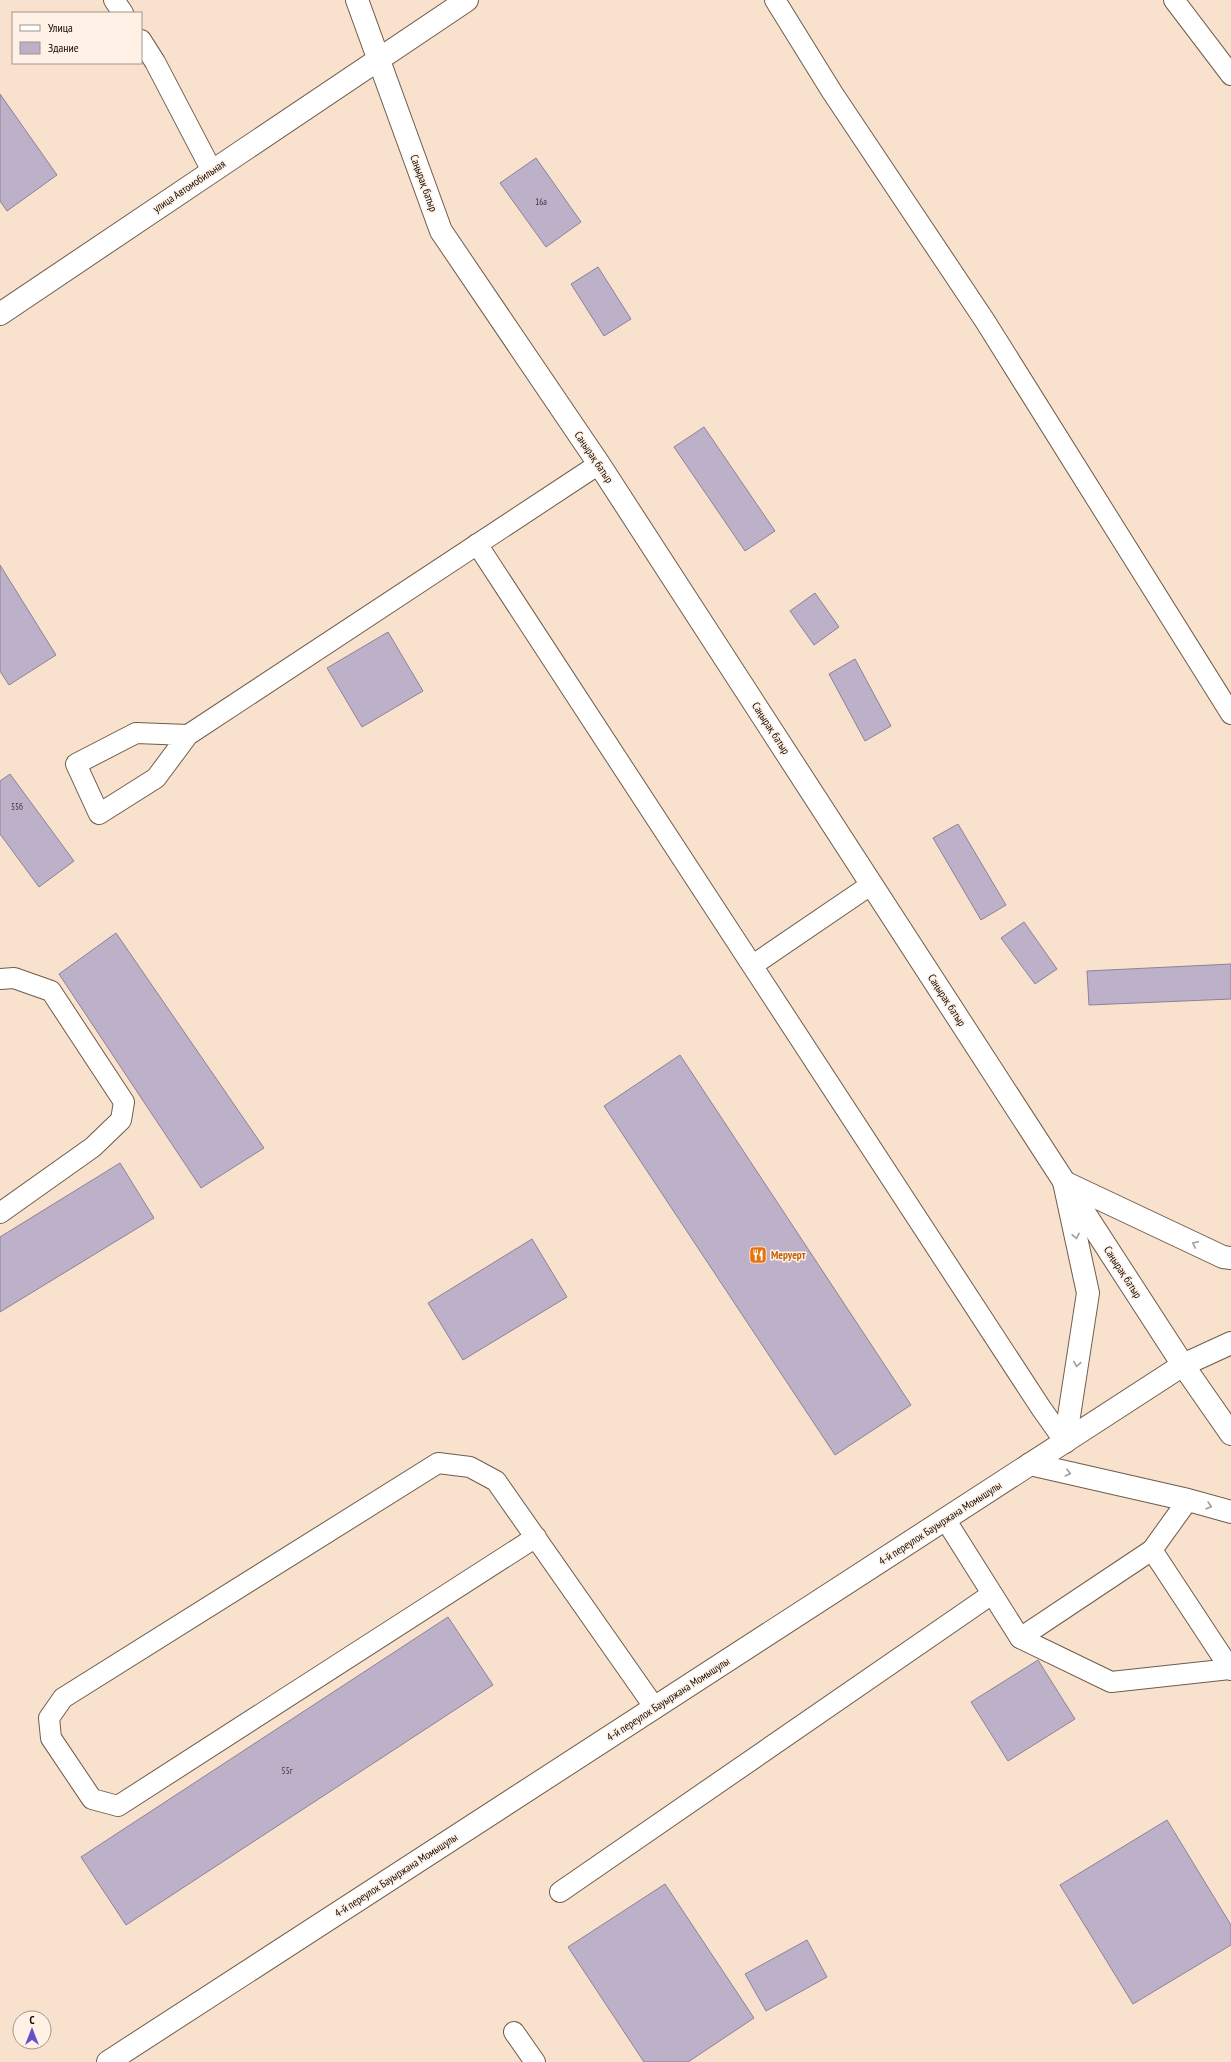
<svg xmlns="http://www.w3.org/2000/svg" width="1231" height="2062" viewBox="0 0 1231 2062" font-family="'PT Sans Narrow',sans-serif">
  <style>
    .building { fill: #bdb0c9; stroke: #8d8198 }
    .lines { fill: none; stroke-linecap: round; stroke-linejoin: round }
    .service-casing { stroke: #6f5c4a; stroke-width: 22 }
    .minor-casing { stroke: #6f5c4a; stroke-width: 24 }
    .tertiary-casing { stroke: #6f5c4a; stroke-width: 24 }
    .service { stroke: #fff; stroke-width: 20 }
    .minor { stroke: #fff; stroke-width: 22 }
    .tertiary { stroke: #fff; stroke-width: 22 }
    .oneway { stroke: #a09d9b }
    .labels { text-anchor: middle; stroke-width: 3; stroke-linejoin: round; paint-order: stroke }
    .number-label { font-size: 9px; fill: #3d3436 }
    .street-label { font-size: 11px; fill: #120b05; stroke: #fff1e5 }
    .food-label { font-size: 11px; font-weight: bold; fill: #c56008; stroke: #fff1e5; text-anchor: start }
  </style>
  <rect width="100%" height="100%" fill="#f9e2cd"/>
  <!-- building -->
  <g class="building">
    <path d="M0,94L57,175L7,211L0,201Z"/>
    <path d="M536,158L581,222L546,247L500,183Z"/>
    <path d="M598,267L631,319L604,336L571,284Z"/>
    <path d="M704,427L775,531L745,551L674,447Z"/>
    <path d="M0,565L56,655L9,685L0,671Z"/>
    <path d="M815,593L839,627L814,645L790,611Z"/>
    <path d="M388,632L423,691L362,727L327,668Z"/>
    <path d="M855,659L891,726L865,741L829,674Z"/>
    <path d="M10,774L74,861L39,887L0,834V781Z"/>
    <path d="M958,824L1006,905L981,920L933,838Z"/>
    <path d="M1024,922L1057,969L1035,984L1001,938Z"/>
    <path d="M116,933L264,1148L201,1188L59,974Z"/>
    <path d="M1231,964V999L1089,1005L1087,971Z"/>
    <path d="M680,1055L911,1405L835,1455L604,1106Z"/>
    <path d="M120,1163L154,1218L0,1312V1237Z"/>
    <path d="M532,1239L567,1297L463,1360L428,1303Z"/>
    <path d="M448,1617L493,1685L126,1925L81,1857Z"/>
    <path d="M1038,1660L1075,1719L1008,1761L971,1702Z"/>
    <path d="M1167,1820L1231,1925V1945L1133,2004L1060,1885Z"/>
    <path d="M665,1884L754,2018L688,2062H644L568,1947Z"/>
    <path d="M807,1940L827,1977L766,2011L745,1974Z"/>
  </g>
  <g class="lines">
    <defs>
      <g id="service">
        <path d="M114,0L123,13"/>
        <path d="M775,0L832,92L985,321L1231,714"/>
        <path d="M1174,0L1231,75"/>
        <path d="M141,40L155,62L212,171"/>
        <path d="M477,544L1041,1408L1065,1442"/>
        <path d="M188,735L156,778L99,814L76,764L136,733L188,735L599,464"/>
        <path d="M753,965L872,884"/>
        <path d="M0,979L14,978L51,991L124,1102L121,1120L93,1147L0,1213"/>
        <path d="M945,1519L1020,1638L1111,1682L1231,1669"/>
        <path d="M536,1537L118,1806L92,1799L51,1738L49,1718L63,1698L438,1463L470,1467L496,1481L655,1708"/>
        <path d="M1152,1550L1231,1670"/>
        <path d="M1020,1638L1152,1550L1188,1500"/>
        <path d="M560,1892L992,1594"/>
        <path d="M514,2032L535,2062"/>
      </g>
      <path id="minor" d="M0,314L467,0"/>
      <g id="tertiary">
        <path d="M357,0L441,231L599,464L1183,1365L1231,1434"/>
        <path d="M1065,1442L1088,1293L1064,1182L1223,1257L1231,1258"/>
        <path d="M1030,1464L1188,1500L1231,1512"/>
        <path d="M108,2062L1183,1365L1231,1343"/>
      </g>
    </defs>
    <!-- service casing -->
    <use href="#service" class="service-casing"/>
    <!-- minor casing -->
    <use href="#minor" class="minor-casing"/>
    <!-- tertiary casing -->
    <use href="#tertiary" class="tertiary-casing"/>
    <!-- service -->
    <use href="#service" class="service"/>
    <!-- minor -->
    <use href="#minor" class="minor"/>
    <!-- tertiary -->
    <use href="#tertiary" class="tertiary"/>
  </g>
  <!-- one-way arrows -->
  <defs><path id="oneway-chevron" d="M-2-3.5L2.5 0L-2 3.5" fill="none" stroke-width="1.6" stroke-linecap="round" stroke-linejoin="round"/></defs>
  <g class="oneway">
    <use href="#oneway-chevron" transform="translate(1076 1236) rotate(78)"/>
    <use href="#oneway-chevron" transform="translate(1195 1244) rotate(-155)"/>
    <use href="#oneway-chevron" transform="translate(1077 1364) rotate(99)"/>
    <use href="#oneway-chevron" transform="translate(1068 1473) rotate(13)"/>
    <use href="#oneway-chevron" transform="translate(1209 1506) rotate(16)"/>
  </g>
  <!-- icons -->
  <defs>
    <symbol id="restaurant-square" viewBox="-11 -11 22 22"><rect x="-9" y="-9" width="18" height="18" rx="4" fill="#e8710a" stroke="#fff1e5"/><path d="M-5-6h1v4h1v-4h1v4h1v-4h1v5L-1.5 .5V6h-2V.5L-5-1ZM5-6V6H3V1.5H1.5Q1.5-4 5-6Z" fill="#fff"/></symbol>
  </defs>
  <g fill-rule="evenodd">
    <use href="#restaurant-square" x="748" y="1245" width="20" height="20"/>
  </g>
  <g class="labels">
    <!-- number labels -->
    <g class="number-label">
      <text x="541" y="205">16а</text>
      <text x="17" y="810">55б</text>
      <text x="287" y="1774">55г</text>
    </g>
    <!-- street labels -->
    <g class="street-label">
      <text transform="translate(424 183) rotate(70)" y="4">Саңырақ батыр</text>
      <text transform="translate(189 186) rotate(-34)" y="4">улица Автомобильная</text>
      <text transform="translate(594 457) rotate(56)" y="4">Саңырақ батыр</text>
      <text transform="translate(771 728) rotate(57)" y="4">Саңырақ батыр</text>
      <text transform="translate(947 1000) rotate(57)" y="4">Саңырақ батыр</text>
      <text transform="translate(1123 1272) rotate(57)" y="4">Саңырақ батыр</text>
      <text transform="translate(940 1523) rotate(-33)" y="4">4-й переулок Бауыржана Момышулы</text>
      <text transform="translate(668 1699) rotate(-33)" y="4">4-й переулок Бауыржана Момышулы</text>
      <text transform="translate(396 1875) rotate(-33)" y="4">4-й переулок Бауыржана Момышулы</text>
    </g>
    <!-- food labels -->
    <g class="food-label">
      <text x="771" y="1259">Меруерт</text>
    </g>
  </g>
  <!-- legend -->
  <rect x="12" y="12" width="130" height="52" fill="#fff1e5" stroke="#a0958b"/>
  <rect x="20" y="25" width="20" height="6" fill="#ffffff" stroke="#a0958b"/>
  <text x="48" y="32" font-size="12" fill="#120b05">Улица</text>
  <rect x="20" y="42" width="20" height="12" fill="#bdb0c9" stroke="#a0958b"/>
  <text x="48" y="52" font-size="12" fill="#120b05">Здание</text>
  <!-- north arrow -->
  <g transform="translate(32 2030)"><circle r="19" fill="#fff1e5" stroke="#a0958b"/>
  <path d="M0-3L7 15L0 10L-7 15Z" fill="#6251ca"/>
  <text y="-6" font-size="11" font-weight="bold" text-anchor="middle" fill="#120b05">С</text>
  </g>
</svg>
